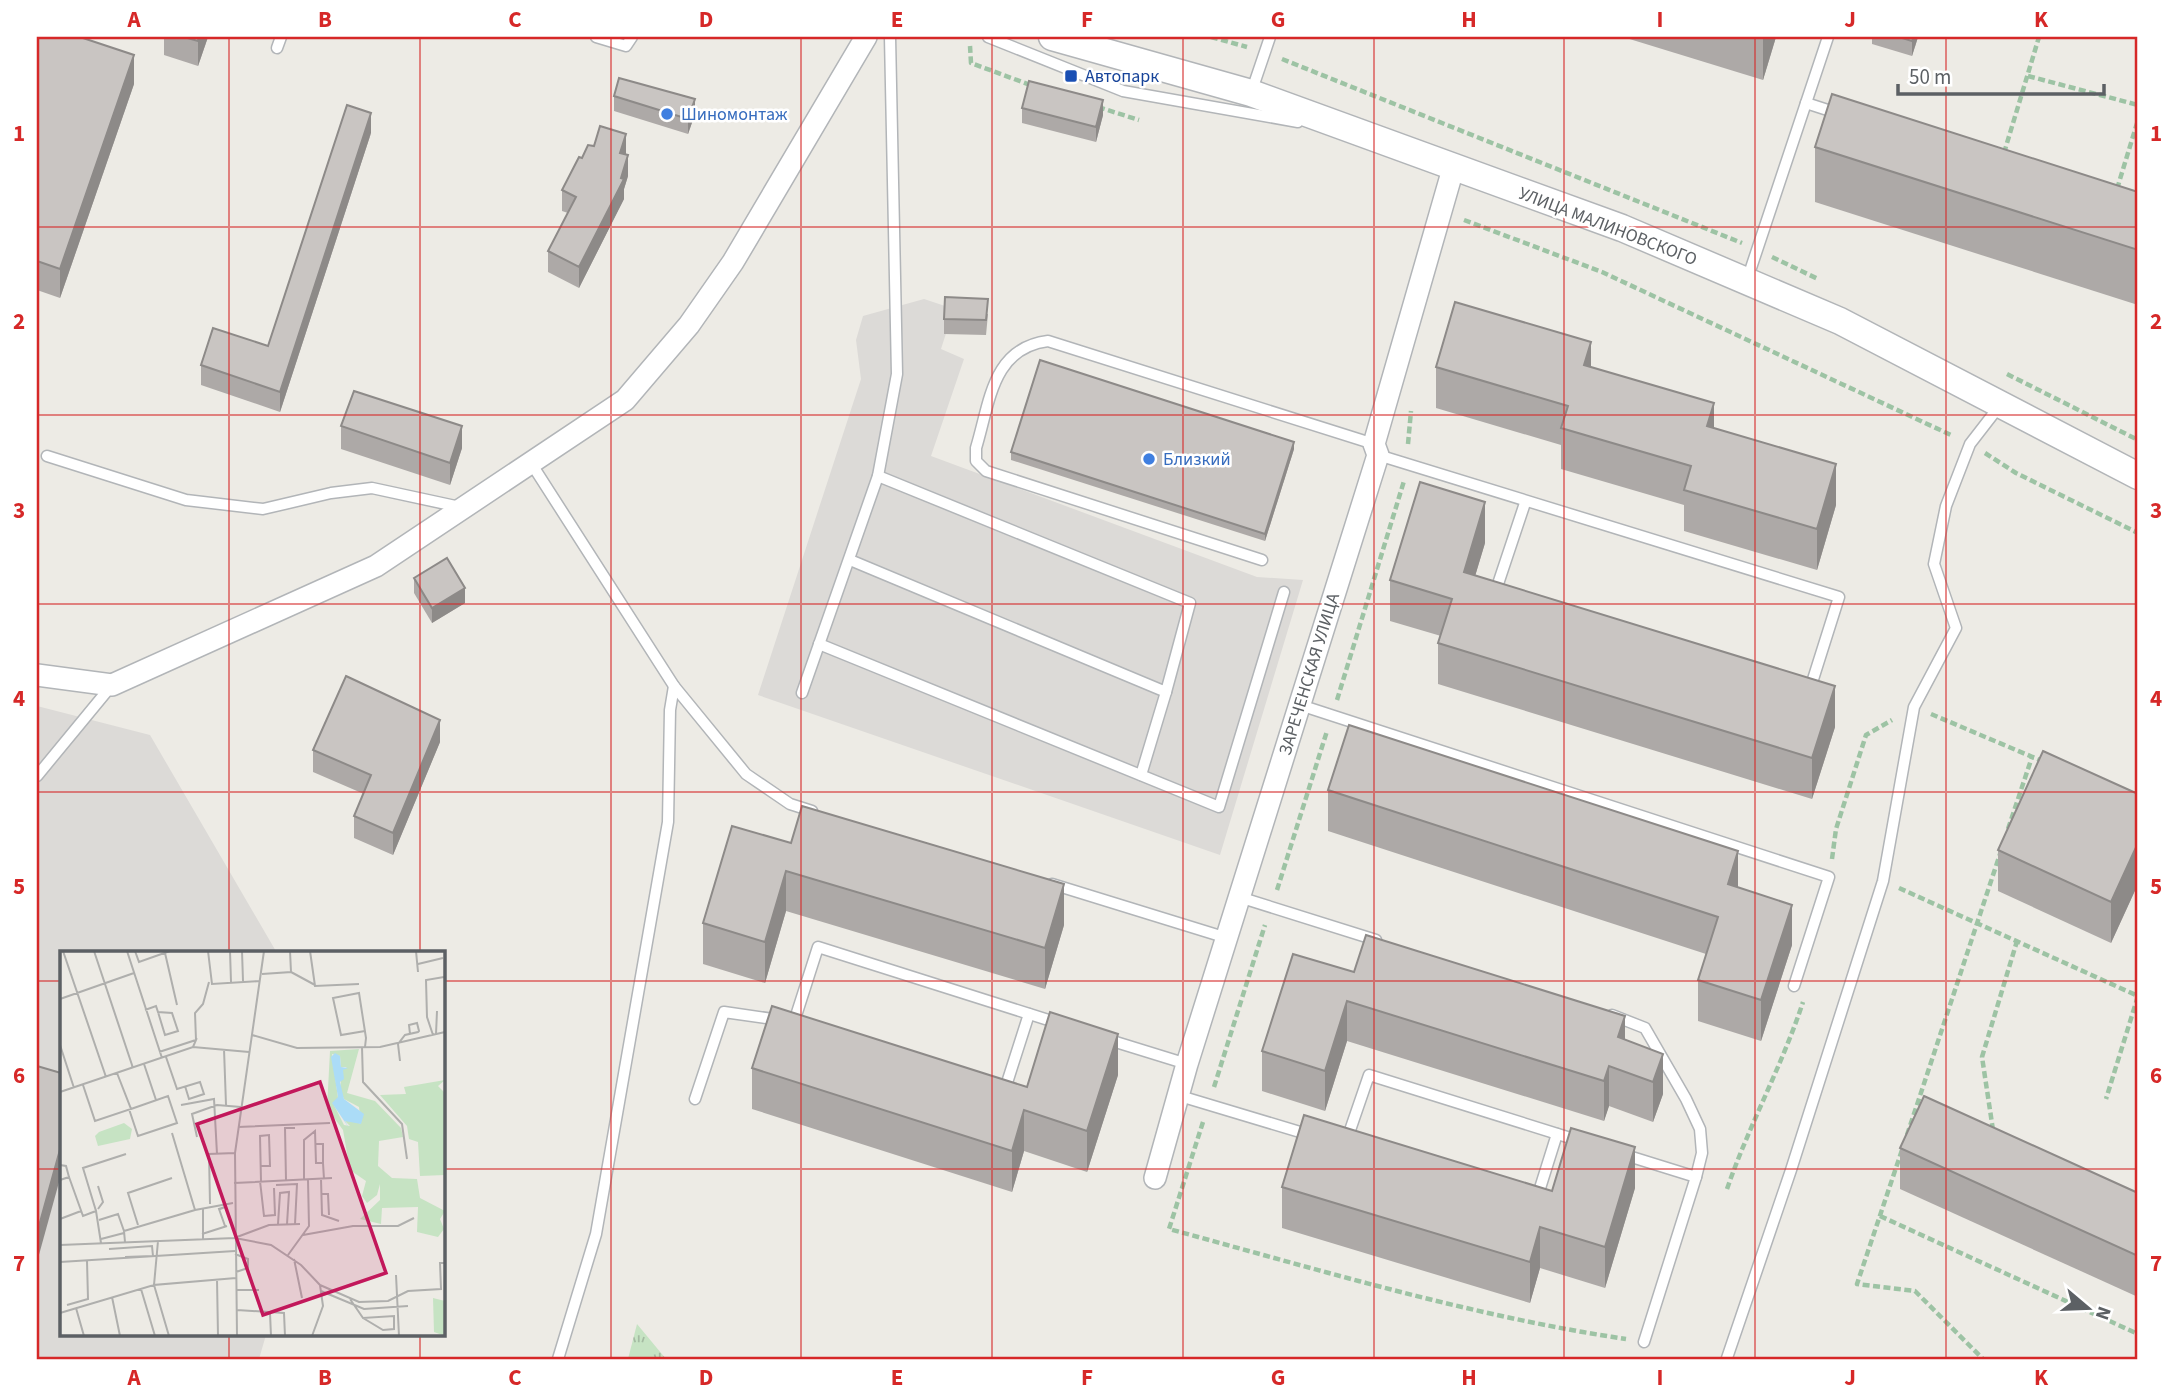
<svg xmlns="http://www.w3.org/2000/svg" width="2175" height="1396" viewBox="0 0 2175 1396" font-family="'Source Sans 3',sans-serif">
  <style>
    .industrial { fill: #dcdad7 }
    .grass { fill: url(#grass-tufts) }
    .lines { fill: none; stroke-linecap: round; stroke-linejoin: round }
    .service-casing { stroke: #b2b5b8; stroke-width: 13 }
    .minor-casing { stroke: #b2b5b8; stroke-width: 24 }
    .tertiary-casing { stroke: #b2b5b8; stroke-width: 29 }
    .path { stroke: #9dc3a4; stroke-width: 4.5; stroke-dasharray: 7 3.5; stroke-linecap: butt }
    .service { stroke: #fff; stroke-width: 10 }
    .minor { stroke: #fff; stroke-width: 21 }
    .tertiary { stroke: #fff; stroke-width: 26 }
    .wall { fill: #ada9a7 }
    .shaded-wall { fill: #8d8a88 }
    .building { fill: #c9c5c2; stroke: #8d8a88; stroke-width: 2 }
    .grid { fill: none; stroke: #d62828; stroke-width: 2; stroke-opacity: 0.55 }
    .transit-dot { fill: #1a4fb4; stroke: #fff; stroke-width: 2.5 }
    .shop-dot { fill: #3f7fe0; stroke: #fff; stroke-width: 2.5 }
    .labels { text-anchor: middle; stroke-width: 5; stroke-linejoin: round; paint-order: stroke }
    .transit-label { font-size: 18px; fill: #164399; stroke: #fff; text-anchor: start }
    .shop-label { font-size: 18px; fill: #366cbe; stroke: #fff; text-anchor: start }
    .street-label { font-size: 18px; fill: #5c6064; stroke: #fff }
    .inset-road { fill: none; stroke: #afafad; stroke-width: 2 }
    .view { fill: #c2185b; fill-opacity: 0.15; stroke: #c2185b; stroke-width: 3.5 }
    .inset-edge { fill: none; stroke: #5c6064; stroke-width: 3.5 }
    .neatline { fill: none; stroke: #d62828; stroke-width: 2.5 }
    .grid-label { font-size: 23px; text-anchor: middle; font-weight: bold; fill: #d62828 }
  </style>
  <defs>
    <pattern id="grass-tufts" width="24" height="20" patternUnits="userSpaceOnUse" patternTransform="scale(1.75)"><rect width="24" height="20" fill="#c6e3c3"/><path d="M3 7l-1-3M5 7V3M7 7l1-3M15 17l-1-3M17 17v-4M19 17l1-3" fill="none" stroke="#a4bba2"/></pattern>
  </defs>
  <rect width="100%" height="100%" fill="#edebe5"/>
  <!-- industrial -->
  <g class="industrial">
    <path d="M924,299L948,307L949,324L941,349L964,359L931,456L1257,577L1303,580L1220,855L758,695L861,379L856,340L863,316Z"/>
    <path d="M37,706L150,735L277,953H61V1335H266L259,1359H37Z"/>
  </g>
  <!-- grass -->
  <path class="grass" d="M637,1324L666,1359H628Z"/>
  <g class="lines">
    <defs>
      <g id="service">
        <path d="M596,37L626,46L632,37"/>
        <path d="M988,37L1123,91L1298,122"/>
        <path d="M277,48L281,37"/>
        <path d="M1251,93L1270,37"/>
        <path d="M1806,103L1840,114"/>
        <path d="M1747,280L1828,37"/>
        <path d="M1378,455L1839,597L1809,692"/>
        <path d="M47,456L186,500L263,509L331,493L372,488L460,507"/>
        <path d="M531,463L674,686L746,774L790,804L812,811"/>
        <path d="M850,560L1166,692L1190,603L878,476"/>
        <path d="M1262,560L986,471L976,461V448C990,402 992,348 1048,341L1374,444"/>
        <path d="M1494,596L1525,503"/>
        <path d="M819,644L1219,807L1284,592"/>
        <path d="M802,693L878,476L897,374L890,37"/>
        <path d="M1300,705L1829,877L1794,986"/>
        <path d="M1141,775L1166,692"/>
        <path d="M37,776L112,685"/>
        <path d="M1052,884L1227,938"/>
        <path d="M1239,897L1376,940"/>
        <path d="M1612,1015L1645,1028L1686,1099L1700,1129L1702,1153L1696,1177L1622,1154"/>
        <path d="M1106,1039L1187,1064"/>
        <path d="M1000,1088L1005,1089L1029,1014"/>
        <path d="M1180,1096L1310,1135"/>
        <path d="M695,1099L724,1012L794,1022L818,947L1061,1024"/>
        <path d="M1346,1142L1369,1075L1580,1141"/>
        <path d="M1536,1201L1557,1134"/>
        <path d="M1644,1342L1696,1177"/>
        <path d="M1727,1358L1791,1170L1883,881L1914,707L1956,628L1934,564L1946,506L1970,444L2001,404"/>
        <path d="M558,1359L596,1234L668,822L670,710L674,686"/>
      </g>
      <g id="minor">
        <path d="M37,675L112,685L376,566L625,400L689,325L733,262L866,37"/>
        <path d="M1155,1178L1187,1064L1378,455L1374,444L1453,169"/>
      </g>
      <path id="tertiary" d="M1052,37L1251,93L1622,228L1840,321L2138,476"/>
    </defs>
    <!-- service casing -->
    <use href="#service" class="service-casing"/>
    <!-- minor casing -->
    <use href="#minor" class="minor-casing"/>
    <!-- tertiary casing -->
    <use href="#tertiary" class="tertiary-casing"/>
    <!-- path -->
    <g class="path">
      <path d="M1211,37L1247,47"/>
      <path d="M970,46L971,63L1033,86"/>
      <path d="M1282,59L1742,243"/>
      <path d="M2028,76L2138,105"/>
      <path d="M1098,107L1139,120"/>
      <path d="M2004,153L2039,37"/>
      <path d="M2117,189L2138,120"/>
      <path d="M1464,220L1602,272L1953,436"/>
      <path d="M1772,257L1818,279"/>
      <path d="M2007,374L2138,440"/>
      <path d="M1408,444L1411,411"/>
      <path d="M1985,453L2016,473L2138,533"/>
      <path d="M1337,700L1404,481"/>
      <path d="M1931,714L2042,761"/>
      <path d="M2008,829L2032,757"/>
      <path d="M1832,859L1836,829L1866,735L1892,720"/>
      <path d="M1899,888L2138,996L2106,1099"/>
      <path d="M1277,890L1327,731"/>
      <path d="M1214,1087L1265,925"/>
      <path d="M1203,1122L1169,1229C1320,1270 1471,1316 1626,1339"/>
      <path d="M1993,1130L1982,1057L2017,941"/>
      <path d="M1907,1135L2000,854"/>
      <path d="M1902,1150L1857,1284L1915,1291L1983,1359"/>
      <path d="M1727,1189C1749,1125 1782,1066 1803,1002"/>
      <path d="M1880,1216L2138,1334"/>
    </g>
    <!-- service -->
    <use href="#service" class="service"/>
    <!-- minor -->
    <use href="#minor" class="minor"/>
    <!-- tertiary -->
    <use href="#tertiary" class="tertiary"/>
  </g>
  <!-- wall -->
  <g class="wall">
    <path d="M37,37L134,84L60,298L37,290Z"/>
    <path d="M164,37H208L198,66L164,55Z"/>
    <path d="M1623,37H1776L1763,80Z"/>
    <path d="M1872,37H1918L1912,56L1872,44Z"/>
    <path d="M614,96L695,114L688,134L614,111Z"/>
    <path d="M1022,108L1103,115L1096,142L1022,123Z"/>
    <path d="M371,133L280,412L201,385V365L268,346Z"/>
    <path d="M1815,147L2138,192V305L1815,202Z"/>
    <path d="M626,155L628,176L624,189V199L579,288L548,272V251L568,213L562,211V190Z"/>
    <path d="M988,314L986,335L944,334V319Z"/>
    <path d="M1436,367H1591L1714,428L1836,505L1817,570L1684,531V505L1561,469V445L1436,408Z"/>
    <path d="M341,426L462,448L450,485L341,449Z"/>
    <path d="M1294,449L1265,541L1011,460V452Z"/>
    <path d="M1485,543L1475,576L1835,727L1812,799L1438,684V643L1441,636L1390,621V580Z"/>
    <path d="M414,578L465,603L432,623L414,593Z"/>
    <path d="M440,742L393,855L354,838V816L364,794L313,772V750Z"/>
    <path d="M1328,790L1738,887L1792,945L1761,1041L1698,1021V980L1706,954L1328,831Z"/>
    <path d="M2138,794V884L2111,943L1998,891V850Z"/>
    <path d="M791,843L1064,925L1045,989L786,911L765,983L703,964V923Z"/>
    <path d="M1354,972L1625,1040L1663,1094L1653,1122L1609,1106L1604,1121L1347,1041L1325,1111L1262,1091V1051Z"/>
    <path d="M752,1068L1027,1087L1118,1075L1087,1172L1024,1151L1012,1192L752,1109Z"/>
    <path d="M1900,1148L2138,1193V1297L1900,1189Z"/>
    <path d="M1282,1187L1552,1191L1635,1188L1605,1288L1540,1268L1530,1303L1282,1228Z"/>
  </g>
  <!-- shaded-wall -->
  <g class="shaded-wall">
    <path d="M199,37H208L198,66V41Z"/>
    <path d="M1763,37H1776L1763,80Z"/>
    <path d="M1914,37H1918L1912,56V41Z"/>
    <path d="M134,55V84L60,298V269Z"/>
    <path d="M695,99V114L688,134V119Z"/>
    <path d="M1103,100V115L1096,142V127Z"/>
    <path d="M371,113V133L280,412V392Z"/>
    <path d="M626,134V155L620,153Z"/>
    <path d="M628,155V176L624,189V199L579,288V267L621,178Z"/>
    <path d="M1591,342V383L1584,365Z"/>
    <path d="M1714,403V444L1707,426Z"/>
    <path d="M462,426V448L450,485V463Z"/>
    <path d="M1294,442V449L1265,541V534Z"/>
    <path d="M1836,464V505L1817,570V529Z"/>
    <path d="M1485,502V543L1464,613V572Z"/>
    <path d="M465,588V603L432,623V608Z"/>
    <path d="M1835,686V727L1812,799V758Z"/>
    <path d="M440,720V742L393,855V833Z"/>
    <path d="M2138,843V884L2111,943V902Z"/>
    <path d="M1738,851V892L1728,884Z"/>
    <path d="M786,871V911L765,983V942Z"/>
    <path d="M1064,884V925L1045,989V948Z"/>
    <path d="M1792,905V945L1761,1041V1000Z"/>
    <path d="M1347,1001V1041L1325,1111V1071Z"/>
    <path d="M1625,1016V1056L1618,1037Z"/>
    <path d="M1118,1034V1075L1087,1172V1131Z"/>
    <path d="M1663,1054V1094L1653,1122V1082Z"/>
    <path d="M1609,1066V1106L1604,1121V1081Z"/>
    <path d="M1024,1110V1151L1012,1192V1151Z"/>
    <path d="M61,1146V1175L37,1262V1233Z"/>
    <path d="M1635,1147V1188L1605,1288V1247Z"/>
    <path d="M1540,1227V1268L1530,1303V1262Z"/>
  </g>
  <!-- building -->
  <g class="building">
    <path d="M37,37H80L134,55L60,269L37,261Z"/>
    <path d="M184,37H199L198,41Z"/>
    <path d="M1899,37H1914L1912,41Z"/>
    <path d="M619,78L695,99L688,119L614,96Z"/>
    <path d="M1029,81L1103,100L1096,127L1022,108Z"/>
    <path d="M1832,94L2138,192V250L1815,147Z"/>
    <path d="M347,105L371,113L280,392L201,365L213,328L268,346Z"/>
    <path d="M600,126L626,134L620,153L628,155L621,178L624,179L579,267L548,251L576,197L562,190L579,157L582,158L588,145L594,146Z"/>
    <path d="M945,297L988,299L986,320L944,319Z"/>
    <path d="M1455,302L1591,342L1584,365L1714,403L1707,426L1836,464L1817,529L1684,490L1691,466L1561,428L1568,406L1436,367Z"/>
    <path d="M1040,360L1294,442L1265,534L1011,452Z"/>
    <path d="M354,391L462,426L450,463L341,426Z"/>
    <path d="M1420,482L1485,502L1464,572L1835,686L1812,758L1438,643L1452,599L1390,580Z"/>
    <path d="M447,558L465,588L432,608L414,578Z"/>
    <path d="M346,676L440,720L393,833L354,816L371,775L313,750Z"/>
    <path d="M1349,725L1738,851L1728,884L1792,905L1761,1000L1698,980L1718,917L1328,790Z"/>
    <path d="M2043,751L2138,794V843L2111,902L1998,850Z"/>
    <path d="M802,806L1064,884L1045,948L786,871L765,942L703,923L732,826L791,843Z"/>
    <path d="M1366,935L1625,1016L1618,1037L1663,1054L1653,1082L1609,1066L1604,1081L1347,1001L1325,1071L1262,1051L1293,954L1354,972Z"/>
    <path d="M772,1006L1027,1087L1050,1012L1118,1034L1087,1131L1024,1110L1012,1151L752,1068Z"/>
    <path d="M37,1066L61,1073V1146L37,1233Z"/>
    <path d="M1924,1096L2138,1193V1256L1900,1148Z"/>
    <path d="M1304,1115L1552,1191L1571,1128L1635,1147L1605,1247L1540,1227L1530,1262L1282,1187Z"/>
  </g>
  <!-- grid -->
  <path class="grid" d="M229,37V953M420,37V953M611,37V1359M801,37V1359M992,37V1359M1183,37V1359M1374,37V1359M1564,37V1359M1755,37V1359M1946,37V1359M37,227H2138M37,415H2138M37,604H2138M37,792H2138M37,981H61M443,981H2138M37,1169H61M443,1169H2138M229,1335V1359M420,1335V1359"/>
  <!-- markers -->
  <rect class="transit-dot" x="1064" y="69" width="14" height="14" rx="3.5"/>
  <g class="shop-dot">
    <circle cx="667" cy="114" r="7"/>
    <circle cx="1149" cy="459" r="7"/>
  </g>
  <g class="labels">
    <!-- transit labels -->
    <g class="transit-label">
      <text x="1085" y="82">Автопарк</text>
    </g>
    <!-- shop labels -->
    <g class="shop-label">
      <text x="681" y="120">Шиномонтаж</text>
      <text x="1163" y="465">Близкий</text>
    </g>
    <!-- street labels -->
    <g class="street-label">
      <text transform="translate(1608 226) rotate(21)" y="6">УЛИЦА МАЛИНОВСКОГО</text>
      <text transform="translate(1309 674) rotate(-73)" y="6">ЗАРЕЧЕНСКАЯ УЛИЦА</text>
    </g>
  </g>
  <!-- overview -->
  <g transform="translate(60 951)">
    <rect width="385" height="385" fill="#edebe5"/>
    <path d="M299,98L287,142L315,150L341,177L343,186L319,190L318,215L332,227L357,228L360,247L385,260L380,268L384,278L378,286L357,281L358,256L322,257L321,273L300,268L320,249V233L317,244L307,252L302,245L306,230L290,219L283,179L267,157L270,100ZM272,103L280,105L281,116H287L282,119L280,139L284,148L299,156L301,173L289,168L285,170L290,175L284,174L273,152L278,147ZM385,129L378,135L385,142V224L360,225L358,191L349,188L347,175L320,144L346,143L344,136ZM373,347L385,350V385L374,381Z" fill="#c6e3c3" fill-rule="evenodd"/>
    <path d="M64,172L72,178L70,188L38,195L35,185L39,181Z" fill="#c6e3c3"/>
    <path d="M275,102L280,105L281,116L288,117L283,119L284,128L280,131L284,148L304,163L301,173L285,170L289,177L272,152L278,146L271,106Z" fill="#abdcf7"/>
    <path class="inset-road" d="M3,0L46,126M34,0L73,117M67,0L102,107M75,0L79,11L110,0M148,0L152,33L200,30M170,0L171,31M182,0L183,30M250,0L255,35L299,33M356,0L358,21M105,2L117,54M358,13L383,7M231,21L255,34M202,23L231,21L230,0M0,48L74,22M85,59L96,55L98,61L112,62L118,80L105,84L98,61M305,80L281,84L273,47L299,42L306,87L305,96M376,83L377,60M192,84L237,97L320,96L385,81M373,84L367,66L366,29L384,26M136,89L135,62L143,53L149,31M0,94L14,137M302,96L303,131L342,173L347,208M164,98L166,154M99,101L136,89L133,96M106,106L117,138L140,131L144,143L129,148L125,135M340,110L338,93L345,84L358,81L359,80L357,72L349,74L350,83M84,113L96,149M23,134L35,170L71,158L57,122M0,141L133,96L189,101M121,154L154,148L157,203M69,158L78,185L117,172L108,145L71,158M178,176L270,172M137,186L132,163L157,154L181,156M256,193H263V212M0,214L6,215L9,226L0,229M201,215H210L209,184L200,185L201,230M9,226L23,265L36,260L41,292M244,228V189L255,180L256,212H263L264,228M261,228L262,264L279,270M226,229L225,177H235M200,230L204,265L215,264L214,237M174,232L272,227M216,234L237,233L235,273M261,243H268L269,264M150,253L149,203L175,202M143,257V288M38,258L43,251L38,235M160,258L165,256L159,258L165,275M135,259L173,252M36,260L23,217L66,203M0,268L21,260M39,269L58,263L64,280M218,273L220,242L229,241L227,273M78,274L68,242L112,227M142,283L167,275M243,284L293,275H338L354,267M177,286L209,274L240,273M41,288L64,282M65,291L64,280L135,259L112,182M0,294L175,287L211,294L241,314L260,334L263,355L252,385M49,298L92,295L93,305L65,306M175,303L188,308V317L176,321M228,304L249,275L248,229M234,308L242,347M0,311L175,300M336,324L339,385M157,328L158,385M260,334L299,351L328,350L348,340L381,338L380,312H385M81,338L95,385M176,339H199M261,340L304,358L348,355M52,346L60,385M290,348L303,367L334,365V378L323,379L303,367M7,354L28,348L27,310M16,357L24,385M177,359L224,362L225,385M0,362L94,334L98,290M210,362L211,385M109,385L94,334L176,327M177,385L175,202L204,0"/>
    <path class="view" d="M260,131L326,322L203,364L137,173Z"/>
    <rect width="385" height="385" class="inset-edge"/>
  </g>
  <!-- border -->
  <rect width="2175" height="1396" fill="none" stroke="#ffffff" stroke-width="77"/>
  <!-- north arrow -->
  <g transform="translate(2088 1308) rotate(109)" stroke="#ffffff" stroke-width="5" paint-order="stroke">
  <path d="M0-5L12 26L0 18L-12 26Z" fill="#5c6064"/>
  <text y="-10" font-size="19" font-weight="bold" text-anchor="middle" fill="#5c6064">N</text>
  </g>
  <!-- scale -->
  <path d="M1898 84v10h206v-10" fill="none" stroke="#5c6064" stroke-width="3.5"/>
  <text x="1909" y="84" font-size="21" fill="#5c6064" stroke="#ffffff" stroke-width="5" paint-order="stroke">50 m</text>
  <rect x="38" y="38" width="2098" height="1320" class="neatline"/>
  <g class="grid-label">
    <text x="134" y="27">A</text>
    <text x="325" y="27">B</text>
    <text x="515" y="27">C</text>
    <text x="706" y="27">D</text>
    <text x="897" y="27">E</text>
    <text x="1087" y="27">F</text>
    <text x="1278" y="27">G</text>
    <text x="1469" y="27">H</text>
    <text x="1660" y="27">I</text>
    <text x="1850" y="27">J</text>
    <text x="2041" y="27">K</text>
    <text x="19" y="141">1</text>
    <text x="2156" y="141">1</text>
    <text x="19" y="329">2</text>
    <text x="2156" y="329">2</text>
    <text x="19" y="518">3</text>
    <text x="2156" y="518">3</text>
    <text x="19" y="706">4</text>
    <text x="2156" y="706">4</text>
    <text x="19" y="894">5</text>
    <text x="2156" y="894">5</text>
    <text x="19" y="1083">6</text>
    <text x="2156" y="1083">6</text>
    <text x="19" y="1271">7</text>
    <text x="2156" y="1271">7</text>
    <text x="134" y="1385">A</text>
    <text x="325" y="1385">B</text>
    <text x="515" y="1385">C</text>
    <text x="706" y="1385">D</text>
    <text x="897" y="1385">E</text>
    <text x="1087" y="1385">F</text>
    <text x="1278" y="1385">G</text>
    <text x="1469" y="1385">H</text>
    <text x="1660" y="1385">I</text>
    <text x="1850" y="1385">J</text>
    <text x="2041" y="1385">K</text>
  </g>
</svg>
